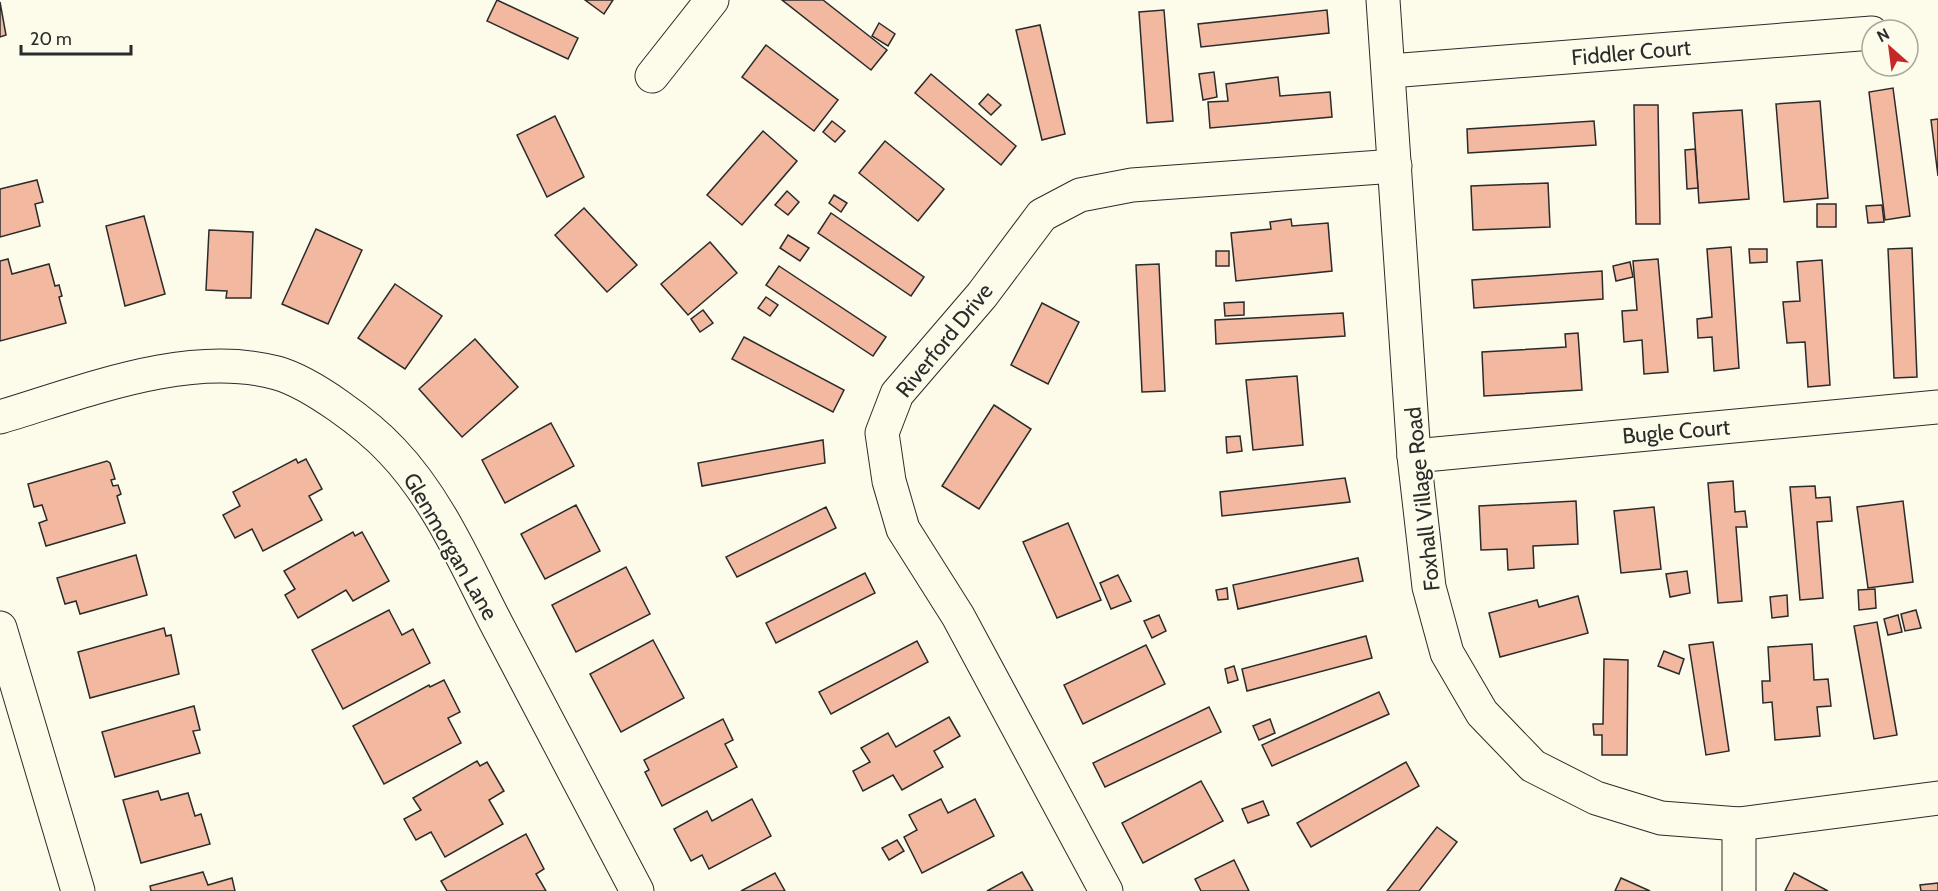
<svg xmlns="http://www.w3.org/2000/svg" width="1938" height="891" viewBox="0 0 1938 891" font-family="Cabin,sans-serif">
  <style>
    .building { fill: #f2b8a0; stroke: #2b2b2b; stroke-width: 1.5 }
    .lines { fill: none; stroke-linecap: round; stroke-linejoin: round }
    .street-casing { stroke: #2b2b2b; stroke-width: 35 }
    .secondary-casing { stroke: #2b2b2b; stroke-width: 35 }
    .street { stroke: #fdfbea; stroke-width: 33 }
    .secondary { stroke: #fdfbea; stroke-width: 33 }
    .labels { text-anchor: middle; stroke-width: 4.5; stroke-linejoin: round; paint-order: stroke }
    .street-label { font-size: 22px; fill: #2b2b2b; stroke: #fdfbea }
  </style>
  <rect width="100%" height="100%" fill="#fdfbea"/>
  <!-- building -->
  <g class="building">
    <path d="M497,0L578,38L568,59L487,21Z"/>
    <path d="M585,0H613L604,14Z"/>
    <path d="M782,0H823L887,50L871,70Z"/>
    <path d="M0,2L6,35L0,37Z"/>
    <path d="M1164,10L1173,121L1147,123L1139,12Z"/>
    <path d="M1327,10L1329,33L1201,47L1198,24Z"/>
    <path d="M879,23L895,34L888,46L872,36Z"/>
    <path d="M1040,25L1065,134L1042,140L1016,30Z"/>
    <path d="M766,45L838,100L814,131L742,77Z"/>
    <path d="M1214,72L1217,97L1203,100L1199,74Z"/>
    <path d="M931,74L1016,146L1001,165L915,93Z"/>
    <path d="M1278,77L1280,96L1330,92L1332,117L1210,128L1208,102L1228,101L1226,84Z"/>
    <path d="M1893,88L1910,216L1885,220L1869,92Z"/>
    <path d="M988,94L1001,105L991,115L979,104Z"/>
    <path d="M1820,101L1828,198L1784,202L1776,104Z"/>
    <path d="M1634,105H1658L1660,224H1636Z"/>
    <path d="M1742,110L1749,199L1699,203L1693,113Z"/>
    <path d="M555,116L584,177L547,197L517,135Z"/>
    <path d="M1938,119V176L1931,120Z"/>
    <path d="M832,121L845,131L835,142L823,132Z"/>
    <path d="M1594,121L1596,145L1468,153L1467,129Z"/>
    <path d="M763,131L797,161L742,225L707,195Z"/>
    <path d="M885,141L944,189L918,221L859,173Z"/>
    <path d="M1695,149L1698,188L1687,189L1685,150Z"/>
    <path d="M37,180L43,202L35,204L40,226L0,237V189Z"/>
    <path d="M1548,183L1550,227L1473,230L1471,186Z"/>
    <path d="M787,191L799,202L788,215L775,205Z"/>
    <path d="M834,195L847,203L841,212L829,203Z"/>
    <rect x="1817" y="204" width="19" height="23"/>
    <path d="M1882,205L1884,222L1868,223L1866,206Z"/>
    <path d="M584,208L637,265L607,292L555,235Z"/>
    <path d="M831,213L924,277L911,296L818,233Z"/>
    <path d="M144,216L165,294L125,306L106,226Z"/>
    <path d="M1291,219L1292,226L1328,223L1332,271L1236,281L1231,233L1271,229L1270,222Z"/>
    <path d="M316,229L362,250L328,324L282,304Z"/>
    <path d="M209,230L253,232L251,298H226L227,291L206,290Z"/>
    <path d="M788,235L809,248L800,261L780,248Z"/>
    <path d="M710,242L737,273L688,315L661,284Z"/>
    <path d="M1731,247L1739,368L1714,371L1712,337L1698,338L1697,319L1712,317L1707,249Z"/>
    <path d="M1912,248L1917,377L1894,378L1888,249Z"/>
    <path d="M1749,249H1767V262L1750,263Z"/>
    <rect x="1216" y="251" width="13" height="15"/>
    <path d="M8,259L12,274L49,264L55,286L59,285L62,296L59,297L66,323L0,341V261Z"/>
    <path d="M1658,259L1668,372L1644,374L1642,340L1624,342L1622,311L1637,310L1633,261Z"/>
    <path d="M1822,260L1830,385L1808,387L1805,342L1787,343L1783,302L1800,301L1797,262Z"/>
    <path d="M1630,262L1633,277L1616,281L1613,266Z"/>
    <path d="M1159,264L1165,391L1142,392L1136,265Z"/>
    <path d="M779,266L886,337L873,356L766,285Z"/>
    <path d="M1602,271L1603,299L1474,308L1472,280Z"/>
    <path d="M395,284L442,316L405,369L358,338Z"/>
    <path d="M766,297L778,305L770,316L758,308Z"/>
    <path d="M1244,302V315L1225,316L1224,303Z"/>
    <path d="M1042,303L1079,322L1048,384L1011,365Z"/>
    <path d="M703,310L713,323L700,332L691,319Z"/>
    <path d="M1343,313L1345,336L1216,344L1215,320Z"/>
    <path d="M1578,333L1582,390L1484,396L1482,352L1566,347L1565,334Z"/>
    <path d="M744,337L844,390L833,412L732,359Z"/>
    <path d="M475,339L518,387L462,437L419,389Z"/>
    <path d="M1297,376L1303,445L1253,450L1246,380Z"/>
    <path d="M994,405L1031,429L979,509L942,486Z"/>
    <path d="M551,423L574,466L505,503L482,460Z"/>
    <path d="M1240,436L1242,451L1227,453L1226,437Z"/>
    <path d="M823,440L825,463L702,486L698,463Z"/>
    <path d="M296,459L298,463L306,459L322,489L309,496L322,520L263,551L252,529L235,538L223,515L240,506L233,492Z"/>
    <path d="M107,461L110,463L115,479L111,480L113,486L118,485L121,494L117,496L125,523L46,546L39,523L47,520L42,505L34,507L28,484Z"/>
    <path d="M1345,478L1350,502L1222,516L1220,492Z"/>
    <path d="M1733,481L1735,512L1745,511L1747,527H1736L1742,601L1718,603L1708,483Z"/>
    <path d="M1815,486L1816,498L1830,497L1832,521L1817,522L1823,598L1800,600L1790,487Z"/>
    <path d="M1576,501L1578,544L1533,546L1534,568L1508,570L1507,549L1481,550L1479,506Z"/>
    <path d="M1903,501L1913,582L1868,588L1857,507Z"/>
    <path d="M576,505L600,551L545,579L521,534Z"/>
    <path d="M826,507L836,528L737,577L726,557Z"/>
    <path d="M1654,507L1661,569L1621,573L1614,511Z"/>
    <path d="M1068,523L1101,600L1057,618L1023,542Z"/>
    <path d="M353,532L355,536L362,532L389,581L353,601L346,590L298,618L285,595L295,589L284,571Z"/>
    <path d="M136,555L147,595L80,614L76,601L65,604L57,578Z"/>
    <path d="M1358,558L1363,581L1238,609L1233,585Z"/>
    <path d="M626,567L650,614L576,652L552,605Z"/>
    <path d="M1687,571L1690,593L1670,597L1666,574Z"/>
    <path d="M865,573L875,593L776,643L766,623Z"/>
    <path d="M1118,575L1131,601L1111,609L1100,583Z"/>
    <path d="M1227,588L1228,599L1218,600L1216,590Z"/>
    <path d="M1875,589L1876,608L1859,610L1858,590Z"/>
    <path d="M1787,595L1788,616L1772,618L1770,597Z"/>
    <path d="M1578,596L1588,633L1500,657L1489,613L1537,600L1539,607Z"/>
    <path d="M389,610L402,635L413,629L430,663L343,709L312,650Z"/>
    <path d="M1916,610L1921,628L1905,631L1901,614Z"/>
    <path d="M1159,615L1166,631L1152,638L1144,621Z"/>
    <path d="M1898,615L1902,632L1888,635L1884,619Z"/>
    <path d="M1877,622L1897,735L1874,739L1854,626Z"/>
    <path d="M164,628L166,636L171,635L179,674L90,698L78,652Z"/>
    <path d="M1366,636L1372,658L1247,691L1242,669Z"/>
    <path d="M653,640L684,698L621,732L590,674Z"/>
    <path d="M917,641L928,662L831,714L819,692Z"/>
    <path d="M1713,642L1729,751L1706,755L1689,645Z"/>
    <path d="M1812,644L1814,680L1828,679L1831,706L1817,707L1820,736L1775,740L1772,702L1763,703L1762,681H1770L1768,647Z"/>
    <path d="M1146,645L1165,684L1083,724L1064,685Z"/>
    <path d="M1664,651L1684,659L1679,674L1658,666Z"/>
    <path d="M1604,659L1628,660L1627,755H1602V735H1594L1593,724H1603Z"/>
    <path d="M1234,666L1238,680L1228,683L1225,669Z"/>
    <path d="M444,680L460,712L448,718L461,743L384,784L353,726L429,685L430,687Z"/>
    <path d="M1379,692L1389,714L1272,766L1262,745Z"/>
    <path d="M194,706L200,730L193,731L200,753L115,777L102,732Z"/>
    <path d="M1209,707L1221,732L1105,787L1093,763Z"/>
    <path d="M949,717L960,736L934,751L943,767L902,790L893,775L863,791L853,771L870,762L861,748L888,733L896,747Z"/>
    <path d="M723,719L733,740L725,744L737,767L662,806L645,772L649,770L644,760Z"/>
    <path d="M1270,719L1275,733L1259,740L1253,726Z"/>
    <path d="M477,761L480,766L487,762L504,791L489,800L503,824L445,857L431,832L416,840L404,819L421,810L413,798Z"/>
    <path d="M1406,762L1419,786L1311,847L1297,823Z"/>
    <path d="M1201,781L1223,821L1143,863L1122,823Z"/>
    <path d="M158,791L161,800L188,793L195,816L201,814L210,844L141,863L123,800Z"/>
    <path d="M752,799L771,836L709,869L702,855L691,861L674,829L707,811L712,821Z"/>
    <path d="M941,799L948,813L975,799L994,836L922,873L904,837L917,830L909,815Z"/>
    <path d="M1263,801L1269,815L1248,823L1242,809Z"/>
    <path d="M1437,827L1457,842L1419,891H1387Z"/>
    <path d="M526,834L544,869L536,874L546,891H447L441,881Z"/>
    <path d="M897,840L904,851L889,860L882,848Z"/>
    <path d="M1234,860L1249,891H1201L1195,879Z"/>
    <path d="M203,872L208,885L232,878L235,891H151L150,886Z"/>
    <path d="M1022,872L1033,891H987Z"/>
    <path d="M775,873L785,891H741Z"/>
    <path d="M1794,873L1828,891H1785Z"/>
    <path d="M1621,878L1650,891H1615Z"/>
    <path d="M1938,883V891H1921L1920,885Z"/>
  </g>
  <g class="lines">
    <defs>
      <g id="street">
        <path d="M1383,0L1414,456L1429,587L1447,653L1482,713L1533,766L1596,798L1661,818L1739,824L1938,798"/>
        <path d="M1390,71L1872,33"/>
        <path d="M652,76L712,0"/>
        <path d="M0,417C84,392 188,349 277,373C312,383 368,425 392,451C438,499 466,565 496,623C543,712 590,802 637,891"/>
        <path d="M1414,456L1938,407"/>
        <path d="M1106,891L958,616L903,529L889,481L882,433L897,394L982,295L1042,215L1080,195L1132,185L1395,166"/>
        <path d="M1739,891V824"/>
      </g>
      <path id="secondary" d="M0,628L78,891"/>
    </defs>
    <!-- street casing -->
    <use href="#street" class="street-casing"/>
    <!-- secondary casing -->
    <use href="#secondary" class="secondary-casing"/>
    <!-- street -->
    <use href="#street" class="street"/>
    <!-- secondary -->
    <use href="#secondary" class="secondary"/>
  </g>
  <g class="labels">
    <!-- street labels -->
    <g class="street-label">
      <text transform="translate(1631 52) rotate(-5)" y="8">Fiddler Court</text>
      <text transform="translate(944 340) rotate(-51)" y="8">Riverford Drive</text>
      <text transform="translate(1676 431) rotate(-5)" y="8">Bugle Court</text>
      <text transform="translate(1422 499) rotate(-96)" y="8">Foxhall Village Road</text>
      <text transform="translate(451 546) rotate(60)" y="8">Glenmorgan Lane</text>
    </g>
  </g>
  <!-- north arrow -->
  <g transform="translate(1890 48) rotate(332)"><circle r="28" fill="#fdfbea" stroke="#a9a89e" stroke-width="1.5"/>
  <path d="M0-4.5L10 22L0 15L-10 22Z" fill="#c62828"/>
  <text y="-9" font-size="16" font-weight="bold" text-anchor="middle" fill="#2b2b2b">N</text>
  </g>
  <!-- scale -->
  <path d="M21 45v9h110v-9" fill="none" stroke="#2b2b2b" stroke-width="3"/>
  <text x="30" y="45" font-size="18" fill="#2b2b2b" stroke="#fdfbea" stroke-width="4.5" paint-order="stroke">20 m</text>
</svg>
